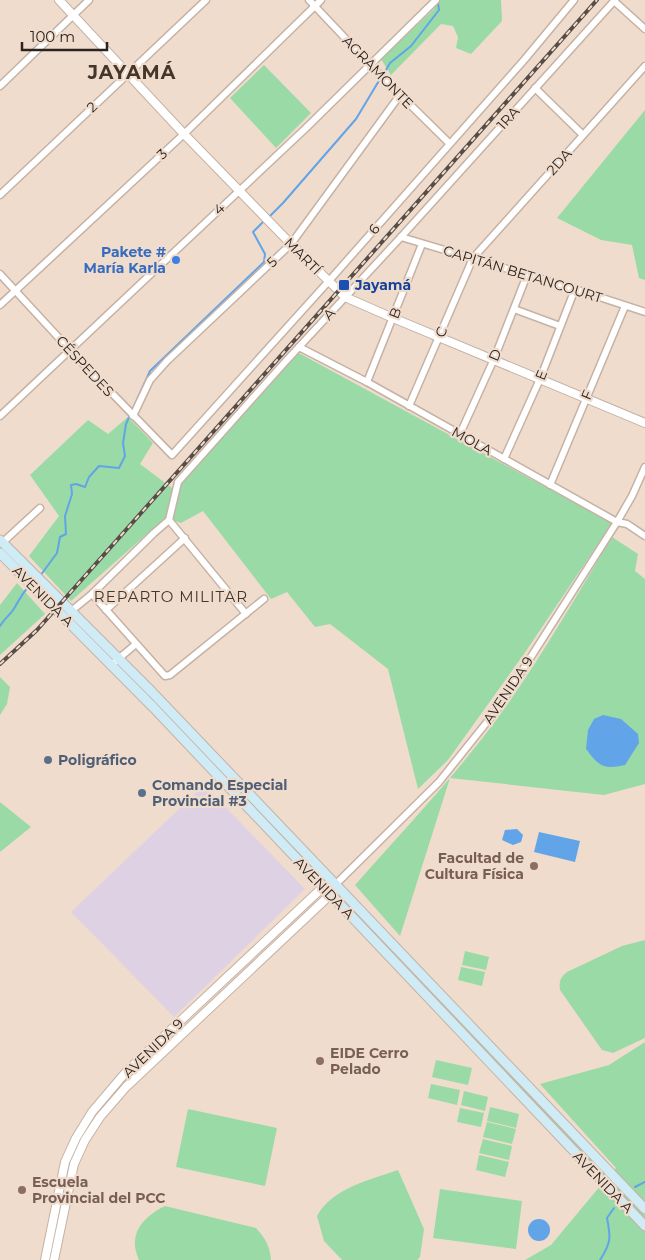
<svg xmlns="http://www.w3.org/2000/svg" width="645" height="1260" viewBox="0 0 645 1260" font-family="Montserrat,sans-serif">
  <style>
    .commercial { fill: #ded1e4 }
    .green { fill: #9adaa6 }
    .water { fill: #61a4e7 }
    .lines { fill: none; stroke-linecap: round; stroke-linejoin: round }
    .stream { stroke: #61a4e7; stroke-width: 2 }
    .minor-casing { stroke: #c5b2a4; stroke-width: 9 }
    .tertiary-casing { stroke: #c5b2a4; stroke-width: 10 }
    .secondary-casing { stroke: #c5b2a4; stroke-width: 11 }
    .minor { stroke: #fff; stroke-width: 6 }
    .tertiary { stroke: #fff; stroke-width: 8 }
    .secondary { stroke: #ceebf6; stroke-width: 9 }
    .rail-casing { stroke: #584d46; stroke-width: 4 }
    .rail { stroke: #f0dccd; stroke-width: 2; stroke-dasharray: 5.5; stroke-linecap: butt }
    .shop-dot { fill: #3f7fe0; stroke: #f0dccd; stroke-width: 2 }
    .transit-dot { fill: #1a4fb4; stroke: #f0dccd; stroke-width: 2 }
    .service-dot { fill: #5c6f8a; stroke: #f0dccd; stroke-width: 2 }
    .education-dot { fill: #8d6e63; stroke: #f0dccd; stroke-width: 2 }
    .labels { text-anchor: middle; stroke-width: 4.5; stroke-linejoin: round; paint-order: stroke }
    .street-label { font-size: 14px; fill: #2b231e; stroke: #f0dccd }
    .shop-label { font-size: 14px; font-weight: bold; fill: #366cbe; stroke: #f0dccd; text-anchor: end }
    .transit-label { font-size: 14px; font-weight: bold; fill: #164399; stroke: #f0dccd; text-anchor: start }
    .service-label { font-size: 14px; font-weight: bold; fill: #4e5e75; stroke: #f0dccd; text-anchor: start }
    .education-label { font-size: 14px; font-weight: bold; fill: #785e54; stroke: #f0dccd; text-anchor: start }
    .neighbourhood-label { font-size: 15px; letter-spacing: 1px; fill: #45362a; stroke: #f0dccd }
    .district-label { font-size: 19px; font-weight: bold; letter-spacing: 1px; fill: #45362a; stroke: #f0dccd }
  </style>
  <rect width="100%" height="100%" fill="#f0dccd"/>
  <!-- commercial -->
  <path class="commercial" d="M204,785L305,889L174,1017L71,912Z"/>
  <!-- green -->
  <g class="green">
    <path d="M435,0H501L502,21L471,54L456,48L458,37L453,26L441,24L391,75L381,59L434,9Z"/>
    <path d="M264,65L311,113L276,148L230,98Z"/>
    <path d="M645,110V280L639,278L632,245L601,240L557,218Z"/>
    <path d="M295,351L612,523L524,654L448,760L418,789L388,669L330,624L315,627L287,592L271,599L203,511L181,523L165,518L71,601L29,556L59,516L30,475L88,420L108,434L128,417L153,443L140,464L172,488Z"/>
    <path d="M612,537L638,554L635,571L645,579V784L604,795L450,778L400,936L355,885C407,826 462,769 507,705C545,651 578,593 612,537Z"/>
    <path d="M17,583L45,614L0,655V605Z"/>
    <path d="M0,677L10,687L7,704L0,715Z"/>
    <path d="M0,802L31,827L0,852Z"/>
    <path d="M645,940V1038L613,1053L602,1050L560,990C559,981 560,978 567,972L622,946Z"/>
    <path d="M465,951L489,957L486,970L462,965Z"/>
    <path d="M461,967L485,972L482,986L458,980Z"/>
    <path d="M424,985L608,1177L616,1168L540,1084L609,1065L645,1042V1260H525L551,1245L606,1179L423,986Z"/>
    <path d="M436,1060L472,1068L468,1085L432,1077Z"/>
    <path d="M431,1084L460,1090L457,1105L428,1098Z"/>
    <path d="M464,1091L488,1097L485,1111L461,1105Z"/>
    <path d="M490,1107L519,1114L516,1128L487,1121Z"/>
    <path d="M460,1108L484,1113L481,1127L457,1122Z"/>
    <path d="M188,1109L277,1128L265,1186L176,1167Z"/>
    <path d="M487,1122L516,1129L512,1144L483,1137Z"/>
    <path d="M483,1139L512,1146L509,1160L479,1153Z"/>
    <path d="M479,1155L509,1162L505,1177L476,1170Z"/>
    <path d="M398,1170L424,1229L420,1257L417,1260H342L324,1241L317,1216C332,1188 370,1180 398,1170Z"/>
    <path d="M440,1189L522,1201L516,1249L433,1238Z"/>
    <path d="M165,1206L256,1228C265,1238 270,1246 271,1260H139C127,1234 143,1217 165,1206Z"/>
  </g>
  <!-- water -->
  <g class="water">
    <path d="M603,715L621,719L638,734L639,743L625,765C603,770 599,766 586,749L588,730L594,719Z"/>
    <path d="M517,829L523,835L521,842L513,845L502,840L505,830Z"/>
    <path d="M539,832L580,841L575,862L534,852Z"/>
    <circle cx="539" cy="1230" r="11"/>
  </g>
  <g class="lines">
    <!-- stream -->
    <g class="stream">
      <path d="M383,75L390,63L411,46L439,10L438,3"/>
      <path d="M269,217L283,203L356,119L380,79"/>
      <path d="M40,576L57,553L60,537L66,534L65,516L72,494L71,485L76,484L85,487L89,477L99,466L119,468L125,456L123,443L126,424L150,371L264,262L265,254L253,232L265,220"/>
      <path d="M0,626C5,618 12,613 15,607C21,597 21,595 29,586"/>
      <path d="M635,1187L645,1182"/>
      <path d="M600,1260C611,1243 611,1238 607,1218L614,1208"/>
    </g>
    <defs>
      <g id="minor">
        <path d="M309,0L379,74L449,143"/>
        <path d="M614,1L645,29"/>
        <path d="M0,86L89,0"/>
        <path d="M535,88L583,135"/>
        <path d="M0,195L206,0"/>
        <path d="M401,237L575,289L645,312"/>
        <path d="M0,274L70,350L172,455L328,282L525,59L574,0"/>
        <path d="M0,305L184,134L321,0"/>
        <path d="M514,309L560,326"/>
        <path d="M299,347L367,382L617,522L627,524L645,536"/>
        <path d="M367,382L422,244"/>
        <path d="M409,406L473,258L645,66"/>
        <path d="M0,416L306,128L436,0"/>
        <path d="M133,416L150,380L167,361L291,244L400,95"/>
        <path d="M460,434L494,359L527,275"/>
        <path d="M504,459L540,379L575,289"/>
        <path d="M550,485L625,306"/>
        <path d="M169,520L246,614"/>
        <path d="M2,543L40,508"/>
        <path d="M92,594L165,676L170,675L264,599"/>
        <path d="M106,610L185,538"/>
        <path d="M70,612L92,594L154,533L169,520L178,482L286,361L401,237L615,0"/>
        <path d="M111,665L136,644"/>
        <path d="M335,885L439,782L499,707L617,522L632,496L645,467"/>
      </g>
      <g id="tertiary">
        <path d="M59,0L184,134L291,244L345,297L393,318L645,423"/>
        <path d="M45,1260L65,1162L76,1138L92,1112L126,1072L323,887L335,885"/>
        <path d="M54,1260L74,1164L85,1140L100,1117L126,1087L330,895L333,890"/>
      </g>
      <g id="secondary">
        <path d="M0,540L152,692L645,1209"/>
        <path d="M0,553L153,707L645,1226"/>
      </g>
    </defs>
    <!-- minor casing -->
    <use href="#minor" class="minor-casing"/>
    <!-- tertiary casing -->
    <use href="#tertiary" class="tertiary-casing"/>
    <!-- secondary casing -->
    <use href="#secondary" class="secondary-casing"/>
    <!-- minor -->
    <use href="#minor" class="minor"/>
    <!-- tertiary -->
    <use href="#tertiary" class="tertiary"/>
    <!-- secondary -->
    <use href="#secondary" class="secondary"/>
    <defs>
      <path id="rail" d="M0,664L37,630L597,0"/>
    </defs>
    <!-- rail casing -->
    <use href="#rail" class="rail-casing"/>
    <!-- rail -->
    <use href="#rail" class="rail"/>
  </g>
  <!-- markers -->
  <circle class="shop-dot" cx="176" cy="260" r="5"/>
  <rect class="transit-dot" x="338" y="279" width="12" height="12" rx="2.5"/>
  <g class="service-dot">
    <circle cx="48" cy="760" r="5"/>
    <circle cx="142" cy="793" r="5"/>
  </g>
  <g class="education-dot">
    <circle cx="534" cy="866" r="5"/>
    <circle cx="320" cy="1061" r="5"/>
    <circle cx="22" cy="1190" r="5"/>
  </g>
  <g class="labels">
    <!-- street labels -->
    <g class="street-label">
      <text transform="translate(378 72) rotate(46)" y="5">AGRAMONTE</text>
      <text transform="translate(92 107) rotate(-44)" y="5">2</text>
      <text transform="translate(508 118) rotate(-48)" y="5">1RA</text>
      <text transform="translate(162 154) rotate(-43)" y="5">3</text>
      <text transform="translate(559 162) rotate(-48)" y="5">2DA</text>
      <text transform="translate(219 209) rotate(-43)" y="5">4</text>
      <text transform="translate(374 229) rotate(-49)" y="5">6</text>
      <text transform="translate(303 256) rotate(45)" y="5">MARTÍ</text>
      <text transform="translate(272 262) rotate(-44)" y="5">5</text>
      <text transform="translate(523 274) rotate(17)" y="5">CAPITÁN BETANCOURT</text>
      <text transform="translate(395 313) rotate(-69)" y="5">B</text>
      <text transform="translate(329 314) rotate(-47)" y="5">A</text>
      <text transform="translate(441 332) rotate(-67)" y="5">C</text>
      <text transform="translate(495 355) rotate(-67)" y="5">D</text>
      <text transform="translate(85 366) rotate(47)" y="5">CÉSPEDES</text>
      <text transform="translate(541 375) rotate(-68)" y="5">E</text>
      <text transform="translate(587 395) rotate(-67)" y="5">F</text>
      <text transform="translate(472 441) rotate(29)" y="5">MOLA</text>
      <text transform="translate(43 596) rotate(45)" y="5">AVENIDA A</text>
      <text transform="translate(508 690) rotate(-56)" y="5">AVENIDA 9</text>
      <text transform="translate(324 888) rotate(46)" y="5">AVENIDA A</text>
      <text transform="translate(153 1048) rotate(-44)" y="5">AVENIDA 9</text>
      <text transform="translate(603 1182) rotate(46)" y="5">AVENIDA A</text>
    </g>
    <!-- shop labels -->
    <g class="shop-label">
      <text x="166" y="257">Pakete #<tspan x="166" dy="16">María Karla</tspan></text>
    </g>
    <!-- transit labels -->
    <g class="transit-label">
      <text x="355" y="290">Jayamá</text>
    </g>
    <!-- service labels -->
    <g class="service-label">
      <text x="58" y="765">Poligráfico</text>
      <text x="152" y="790">Comando Especial<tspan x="152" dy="16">Provincial #3</tspan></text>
    </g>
    <!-- education labels -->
    <g class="education-label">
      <text x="524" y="863" text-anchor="end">Facultad de<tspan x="524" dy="16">Cultura Física</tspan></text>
      <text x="330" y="1058">EIDE Cerro<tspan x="330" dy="16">Pelado</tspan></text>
      <text x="32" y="1187">Escuela<tspan x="32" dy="16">Provincial del PCC</tspan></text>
    </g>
    <!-- neighbourhood labels -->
    <g class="neighbourhood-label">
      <text x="171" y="602">REPARTO MILITAR</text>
    </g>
    <!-- district labels -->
    <g class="district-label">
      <text x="132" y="79">JAYAMÁ</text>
    </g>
  </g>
  <!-- scale -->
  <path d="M22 42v8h85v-8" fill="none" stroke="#2b231e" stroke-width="2.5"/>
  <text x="30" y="42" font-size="15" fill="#2b231e" stroke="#f0dccd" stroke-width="4" paint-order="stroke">100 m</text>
</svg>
